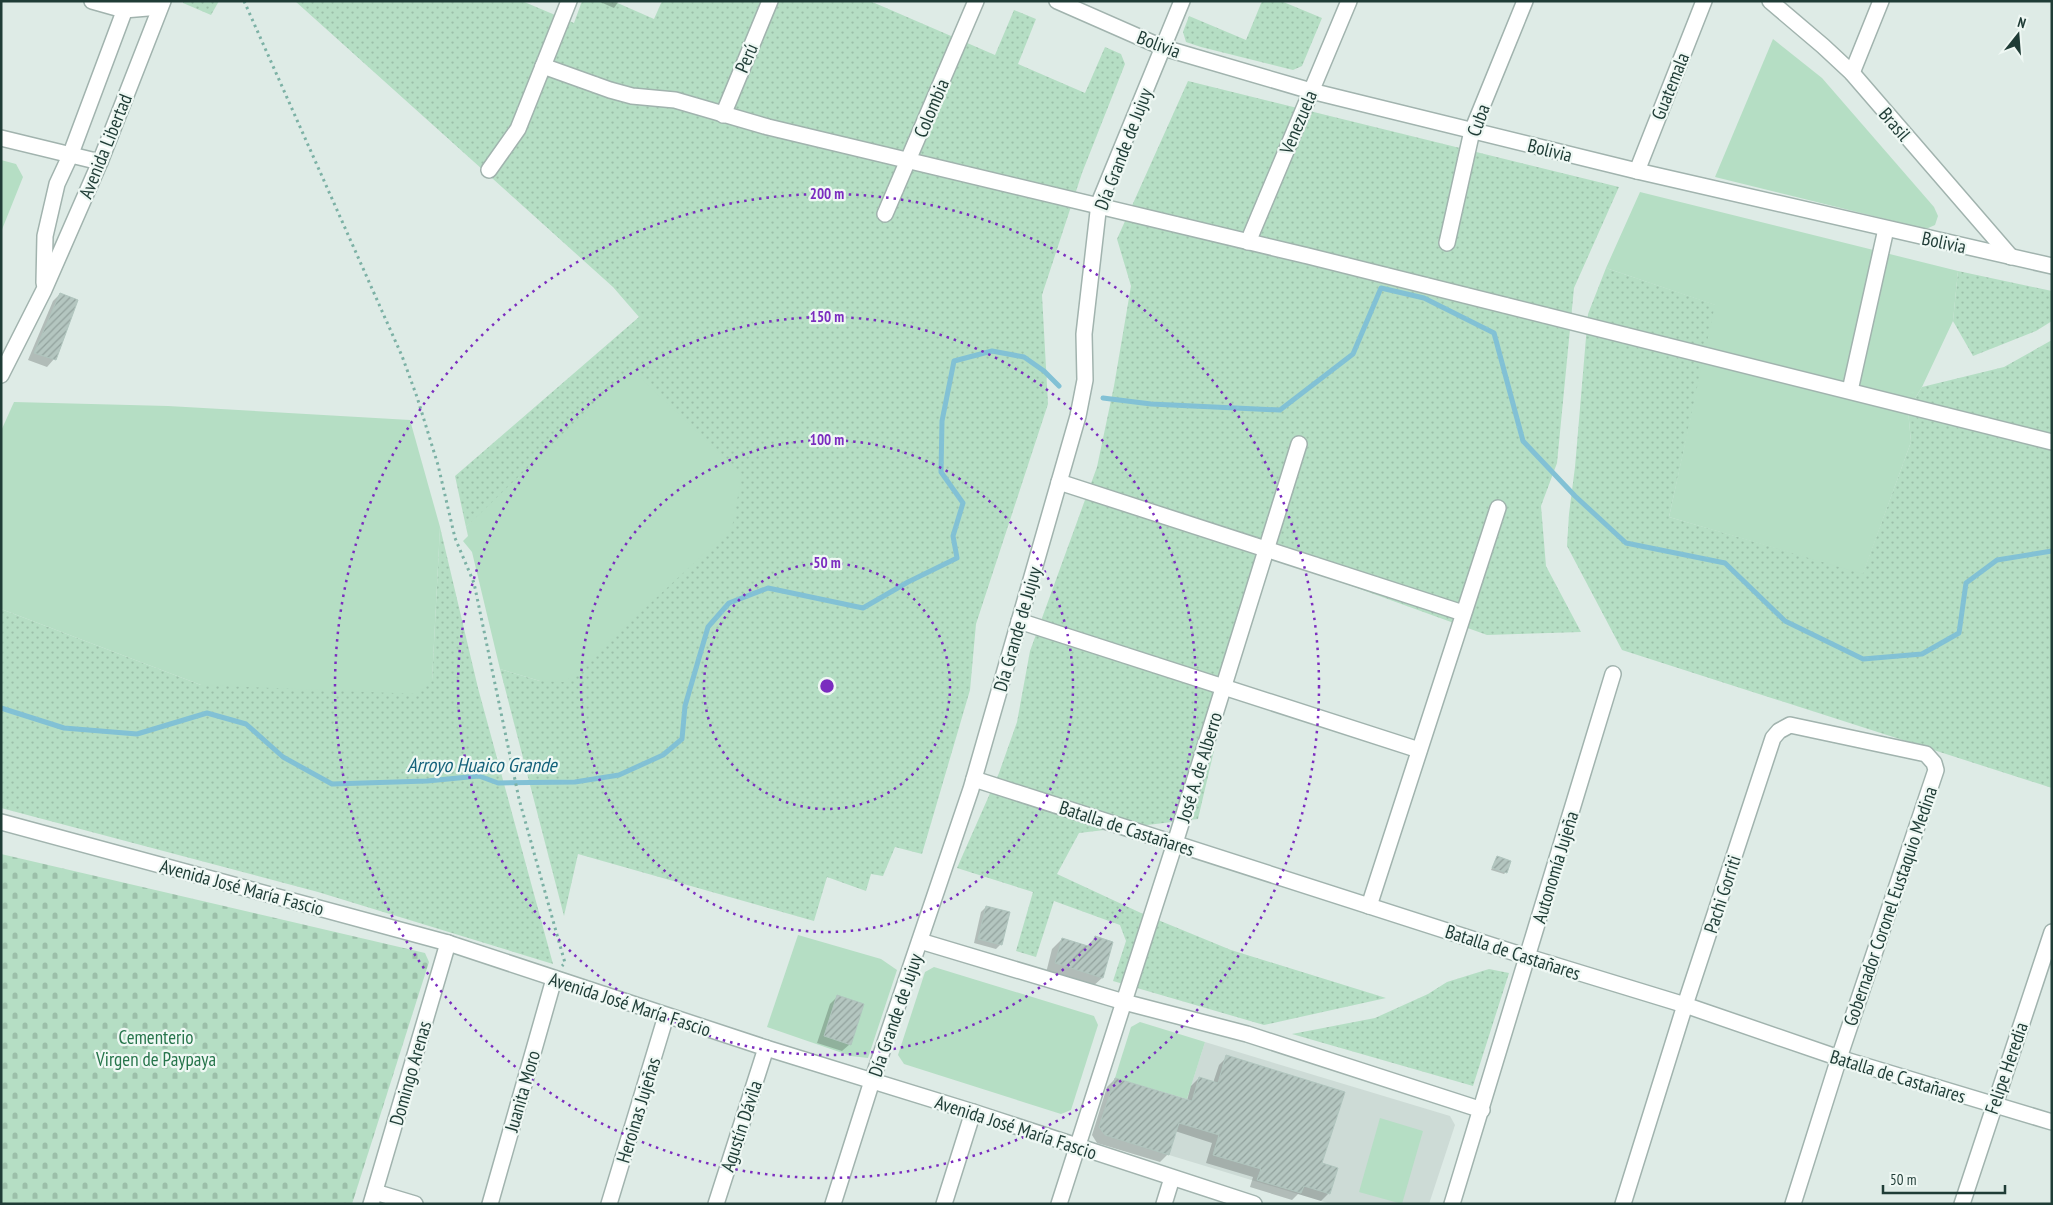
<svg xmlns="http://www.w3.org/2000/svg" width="2053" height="1205" viewBox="0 0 2053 1205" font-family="'PT Sans Narrow',sans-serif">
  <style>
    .built { fill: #cddbd6 }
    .grass { fill: url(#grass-dots) }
    .cemetery { fill: url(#cemetery-stones) }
    .park { fill: #b5dec4 }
    .shadow { fill: #0003 }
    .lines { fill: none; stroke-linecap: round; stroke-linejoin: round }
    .stream { stroke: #82c1d5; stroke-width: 5 }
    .building { fill: url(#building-hatch); stroke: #b0c5be }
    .minor-casing { stroke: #a1b3ae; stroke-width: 18 }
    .path { stroke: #7cb1a5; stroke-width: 3; stroke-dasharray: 2.5 4; stroke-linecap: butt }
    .minor { stroke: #fff; stroke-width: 15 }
    .ring { fill: none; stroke: #7b2cbf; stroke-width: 2.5; stroke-dasharray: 2.5 5 }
    .labels { text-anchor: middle; stroke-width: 4.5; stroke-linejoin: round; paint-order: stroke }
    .street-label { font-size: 19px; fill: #1f3c36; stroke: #eff8f4 }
    .park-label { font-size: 19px; fill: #26754b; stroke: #eff8f4 }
    .water-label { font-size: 20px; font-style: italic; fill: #15627b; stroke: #eff8f4 }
    .centre { fill: #7b2cbf; stroke: #eff8f4; stroke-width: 2.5 }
    .ring-label { font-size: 15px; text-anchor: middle; font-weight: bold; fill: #7b2cbf; stroke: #eff8f4; stroke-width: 4.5; stroke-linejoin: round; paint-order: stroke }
  </style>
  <defs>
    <pattern id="grass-dots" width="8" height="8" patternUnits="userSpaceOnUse" patternTransform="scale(1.25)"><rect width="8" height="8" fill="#b5dec4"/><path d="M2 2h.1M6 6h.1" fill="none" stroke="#9bbfa9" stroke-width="1.8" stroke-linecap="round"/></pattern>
    <pattern id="cemetery-stones" width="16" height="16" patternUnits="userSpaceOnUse" patternTransform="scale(1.25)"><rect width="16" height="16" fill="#b5dec4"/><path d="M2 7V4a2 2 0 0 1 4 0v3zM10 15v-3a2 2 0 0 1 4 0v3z" fill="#9bbfa9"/></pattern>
    <pattern id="building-hatch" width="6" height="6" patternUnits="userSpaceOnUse" patternTransform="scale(1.25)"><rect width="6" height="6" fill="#b4c6c0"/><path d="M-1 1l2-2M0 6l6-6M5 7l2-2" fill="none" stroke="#92a29d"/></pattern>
  </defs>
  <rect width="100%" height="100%" fill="#deebe6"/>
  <!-- built -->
  <path class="built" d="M1205,1042L1450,1116L1455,1125L1429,1204H1331L1169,1155Z"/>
  <!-- grass -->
  <g class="grass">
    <path d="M184,1H219L211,15L183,3Z"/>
    <path d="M295,1H522L574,23L582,1H613L654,19L662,1H870L995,55L1014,10L1036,19L1018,64L1085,93L1105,47L1121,54L1125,64L1082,173L1042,295L1048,404L976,624L970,690L922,854L895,847L883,876L871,874L866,891L827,877L814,921L578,854L564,916L500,669L540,681L480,515L466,527L455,476L639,317L613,287Z"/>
    <path d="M1262,1H1281L1322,18L1302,66L1293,70L1201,47L1186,42L1183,32L1189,16L1246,40Z"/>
    <path d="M1188,81L1619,187L1574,288L1557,463L1541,506L1546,566L1581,632L1487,635L1260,553L1198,819L1079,833L1057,874L1141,913L1231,950L1386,998L1264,1025L1113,981L1126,941L1120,925L1054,901L1036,957L1016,951L1033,892L957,868L999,773L1017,722L1030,651L1097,467L1114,386L1131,286L1117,239Z"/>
    <path d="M1606,268L1716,305L1669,517L1863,573L1911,442L1908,410L1922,387L2004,367L2052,340V788L1622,650L1567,546L1569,514L1575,467L1588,314Z"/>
    <path d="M1958,271L2052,291V321L2036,331L1973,356L1953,321Z"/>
    <path d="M440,527L478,688L553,964L318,892L1,808V609L201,685L432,681Z"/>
    <path d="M1489,969L1509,973L1473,1086L1292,1034L1375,1018L1428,994L1447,982Z"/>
  </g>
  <!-- cemetery -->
  <path class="cemetery" d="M1,854L425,953L429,962L352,1204H1Z"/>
  <!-- park -->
  <g class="park">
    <path d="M1773,39L1822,78L1934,207L1938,216L1935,225L1926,229L1715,177Z"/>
    <path d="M1,160L16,164L23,177L1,232Z"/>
    <path d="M1640,192L1958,271L1953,321L1922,387L1908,410L1911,442L1863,574L1669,517L1715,305L1606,268Z"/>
    <path d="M631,369L742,474L732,528L565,682L540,681L500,669L472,552L463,541L468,536L466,527Z"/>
    <path d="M14,402L168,406L410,420L440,527L432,681L418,694L201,685L1,609V431Z"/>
    <path d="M798,935L881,959L897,970L868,1058L851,1056L767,1027Z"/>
    <path d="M934,967L1094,1016L1098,1025L1071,1110L1061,1114L904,1064L898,1055L925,972Z"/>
    <path d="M1140,1022L1205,1042L1187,1099L1115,1078L1131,1027Z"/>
    <path d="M1380,1118L1423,1131L1402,1204L1359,1192Z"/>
  </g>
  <!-- shadow -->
  <g class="shadow">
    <path d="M598,1H619L614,8Z"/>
    <path d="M60,294L54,359L47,367L28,360L53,301Z"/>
    <path d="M1497,857L1506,872L1504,874L1491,870Z"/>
    <path d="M986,907L1001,944L996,949L974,943L981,912Z"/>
    <path d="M1096,937L1102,978L1092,987L1046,973L1052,949L1062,939L1086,947Z"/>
    <path d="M837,997L850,1044L842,1051L817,1043L830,1004Z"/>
    <path d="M1227,1057L1320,1164L1329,1193L1321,1201L1298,1194L1292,1200L1250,1187L1253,1177L1206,1163L1212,1143L1175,1131L1168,1154L1160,1162L1097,1143L1092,1135L1107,1087L1115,1079L1187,1101L1191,1086L1199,1078L1213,1083L1219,1065Z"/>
  </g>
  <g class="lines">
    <!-- stream -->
    <g class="stream">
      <path d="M1103,398L1151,404L1280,410L1353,354L1381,288L1424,298L1494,333L1523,441L1575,496L1626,543L1725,563L1785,621L1863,659L1922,654L1959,633L1966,583L1997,560L2052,551"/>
      <path d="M1,708L64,728L137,734L207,713L246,724L283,757L332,784L427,781L479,776L498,783L575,782L619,775L663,755L682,739L685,706L708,627L729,603L768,588L863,608L908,582L957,558L953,536L963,503L941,472L942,421L954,361L992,351L1024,357L1044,371L1059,386"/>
    </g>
  </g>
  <!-- building -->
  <g class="building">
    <path d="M60,293L78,300L56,360L34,353Z"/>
    <path d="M1497,856L1511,861L1507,873L1492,868Z"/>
    <path d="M986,906L1010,912L1002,945L978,939Z"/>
    <path d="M1095,936L1113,942L1103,978L1055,963L1062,938L1091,947Z"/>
    <path d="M837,995L864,1004L851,1045L824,1036Z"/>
    <path d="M1226,1055L1345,1092L1322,1163L1338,1168L1330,1194L1304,1186L1301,1193L1257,1180L1261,1169L1213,1155L1219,1135L1179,1123L1169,1155L1105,1135L1099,1127L1115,1078L1192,1101L1199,1077L1218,1083Z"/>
  </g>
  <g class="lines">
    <defs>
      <g id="minor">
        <path d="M92,1L124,10L160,7"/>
        <path d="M1057,1L1164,48L1311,91L1637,171L2052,266"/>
        <path d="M1770,1L1823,46L1852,73L2011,257"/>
        <path d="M543,66L610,90L632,96L675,100L768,127L1308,256L2052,442"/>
        <path d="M1852,73L1881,1"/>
        <path d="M723,115L770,1"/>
        <path d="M1,138L100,162"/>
        <path d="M489,170L518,129L569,1"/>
        <path d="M1637,171L1704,1"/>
        <path d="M885,214L976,1"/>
        <path d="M1248,242L1349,1"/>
        <path d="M1447,243L1472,131L1525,1"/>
        <path d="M44,283L45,236L57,184L70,156L128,1"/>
        <path d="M1,375L44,290L100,162L163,1"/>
        <path d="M1851,386L1886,229"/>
        <path d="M1059,482L1463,613"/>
        <path d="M1019,621L1419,750"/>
        <path d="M974,779L1528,957L1685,1005L1839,1058L2052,1122"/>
        <path d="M1,822L448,943L766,1048L973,1112L1254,1204"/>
        <path d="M1369,906L1498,508"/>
        <path d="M920,941L1124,1002L1247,1034L1482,1110"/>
        <path d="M375,1192L415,1204"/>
        <path d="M371,1204L448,943"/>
        <path d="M490,1204L554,979"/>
        <path d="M609,1204L666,1016"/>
        <path d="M716,1204L766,1048"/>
        <path d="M833,1204L872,1081L971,789L1078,416L1085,380L1084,334L1099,203L1182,1"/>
        <path d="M944,1204L973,1112"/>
        <path d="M1059,1204L1175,843L1299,444"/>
        <path d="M1164,1204L1172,1178"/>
        <path d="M1452,1204L1613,674"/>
        <path d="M1623,1204L1685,1005L1773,738L1779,731L1790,725L1926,754L1934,763L1936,770L1839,1058L1793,1204"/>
        <path d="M1962,1204L2052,932"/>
      </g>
    </defs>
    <!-- minor casing -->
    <use href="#minor" class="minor-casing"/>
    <!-- path -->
    <path class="path" d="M244,1L402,356L417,397L438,465L455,538L474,583L519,799L559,942L565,963L562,966"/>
    <!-- minor -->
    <use href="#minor" class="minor"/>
  </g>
  <!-- distance rings -->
  <g class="ring">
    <circle cx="827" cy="686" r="123"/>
    <circle cx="827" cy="686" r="246"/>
    <circle cx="827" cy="686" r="369"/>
    <circle cx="827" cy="686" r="492"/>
  </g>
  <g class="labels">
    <!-- street labels -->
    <g class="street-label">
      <text transform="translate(1159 44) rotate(21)" y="7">Bolivia</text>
      <text transform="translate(746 58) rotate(-67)" y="7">Perú</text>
      <text transform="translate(1670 86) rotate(-68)" y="7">Guatemala</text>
      <text transform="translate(931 108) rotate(-67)" y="7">Colombia</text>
      <text transform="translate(1478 120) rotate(-70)" y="7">Cuba</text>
      <text transform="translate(1298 122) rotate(-67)" y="7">Venezuela</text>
      <text transform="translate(1895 124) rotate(49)" y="7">Brasil</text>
      <text transform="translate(105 146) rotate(-68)" y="7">Avenida Libertad</text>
      <text transform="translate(1123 149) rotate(-69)" y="7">Día Grande de Jujuy</text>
      <text transform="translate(1550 150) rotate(14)" y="7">Bolivia</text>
      <text transform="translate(1944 242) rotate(12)" y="7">Bolivia</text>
      <text transform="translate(1017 629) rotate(-74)" y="7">Día Grande de Jujuy</text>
      <text transform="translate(1199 767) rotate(-73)" y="7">José A. de Alberro</text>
      <text transform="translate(1127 828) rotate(18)" y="7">Batalla de Castañares</text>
      <text transform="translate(1555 867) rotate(-73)" y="7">Autonomía Jujeña</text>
      <text transform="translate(242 887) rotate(15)" y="7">Avenida José María Fascio</text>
      <text transform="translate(1722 894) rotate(-72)" y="7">Pachi Gorriti</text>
      <text transform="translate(1890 906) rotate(-71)" y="7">Gobernador Coronel Eustaquio Medina</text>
      <text transform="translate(1513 952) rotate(18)" y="7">Batalla de Castañares</text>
      <text transform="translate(630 1004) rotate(18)" y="7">Avenida José María Fascio</text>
      <text transform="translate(895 1015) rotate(-71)" y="7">Día Grande de Jujuy</text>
      <text transform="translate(2006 1068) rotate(-71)" y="7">Felipe Heredia</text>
      <text transform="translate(410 1073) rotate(-74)" y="7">Domingo Arenas</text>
      <text transform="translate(1898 1076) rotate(17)" y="7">Batalla de Castañares</text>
      <text transform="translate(522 1091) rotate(-74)" y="7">Juanita Moro</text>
      <text transform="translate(638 1110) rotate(-73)" y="7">Heroinas Jujeñas</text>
      <text transform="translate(741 1126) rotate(-72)" y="7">Agustín Dávila</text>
      <text transform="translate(1016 1127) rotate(18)" y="7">Avenida José María Fascio</text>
    </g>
    <!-- park labels -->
    <g class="park-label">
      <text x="156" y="1044">Cementerio<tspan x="156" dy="22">Virgen de Paypaya</tspan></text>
    </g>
    <!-- water labels -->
    <g class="water-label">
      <text x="482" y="772">Arroyo Huaico Grande</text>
    </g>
  </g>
  <circle cx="827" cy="686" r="8" class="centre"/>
  <g class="ring-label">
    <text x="827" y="199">200 m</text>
    <text x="827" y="322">150 m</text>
    <text x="827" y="445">100 m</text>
    <text x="827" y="568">50 m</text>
  </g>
  <!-- border -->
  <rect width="2053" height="1205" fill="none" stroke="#1f3c36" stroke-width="5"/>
  <!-- north arrow -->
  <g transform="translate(2018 35) rotate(17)" stroke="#eff8f4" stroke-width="4" paint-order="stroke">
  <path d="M0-4L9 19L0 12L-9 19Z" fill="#1f3c36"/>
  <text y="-8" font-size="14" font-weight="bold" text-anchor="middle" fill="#1f3c36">N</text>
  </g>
  <!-- scale -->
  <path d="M1883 1185v8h122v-8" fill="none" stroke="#1f3c36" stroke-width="2.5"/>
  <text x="1890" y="1185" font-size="15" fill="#1f3c36" stroke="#eff8f4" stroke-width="4" paint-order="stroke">50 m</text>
</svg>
